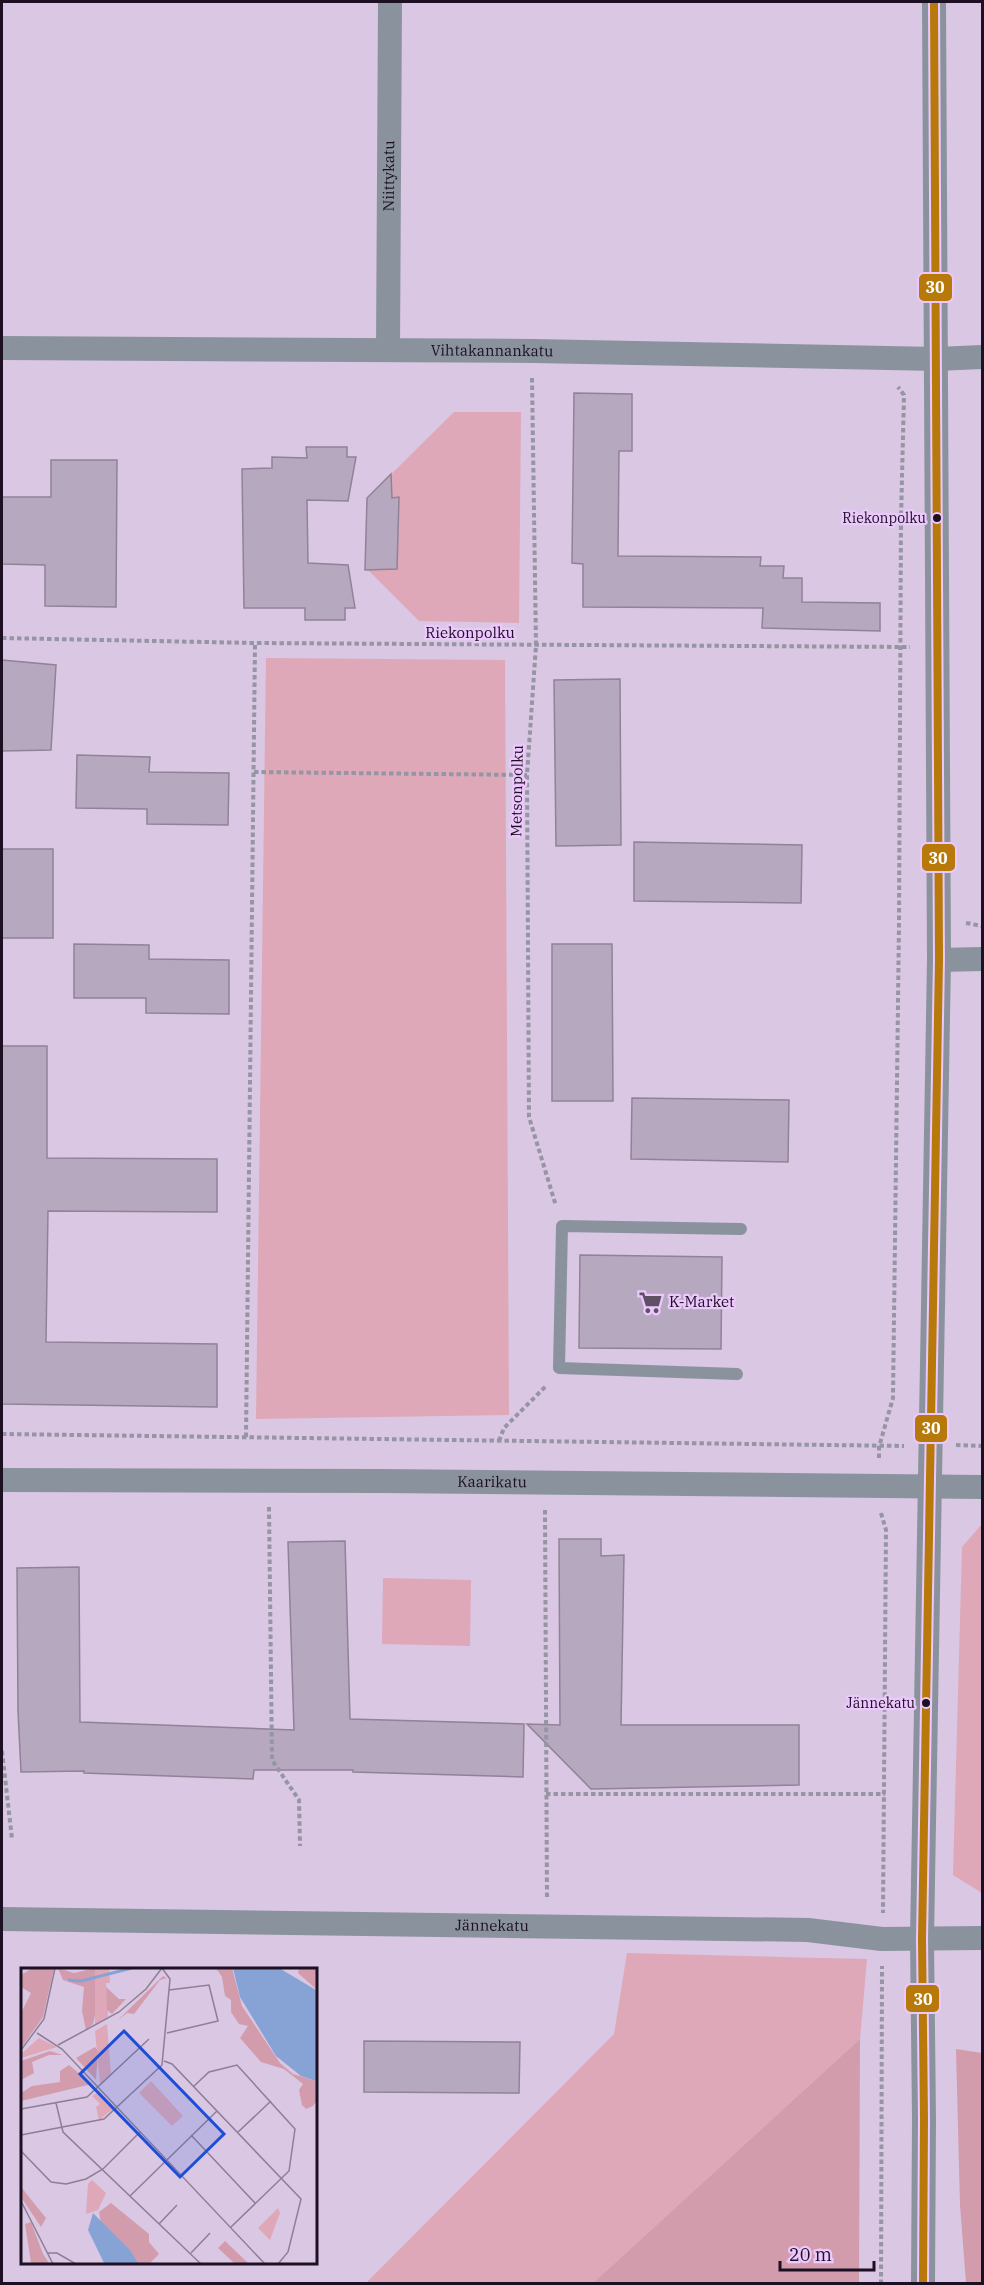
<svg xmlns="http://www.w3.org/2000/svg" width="984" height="2285" viewBox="0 0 984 2285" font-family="'IBM Plex Serif',serif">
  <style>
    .green { fill: #dea8b8 }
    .forest { fill: #d29cad }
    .building { fill: #b6a8be; stroke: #918298; stroke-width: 1.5 }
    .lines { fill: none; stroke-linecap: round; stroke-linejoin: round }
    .path { stroke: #9595a3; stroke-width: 4; stroke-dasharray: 4.5 3; stroke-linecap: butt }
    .service { stroke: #8a939d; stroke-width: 12 }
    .minor { stroke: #8a939d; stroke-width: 24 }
    .bus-1-casing { stroke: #ecc8fd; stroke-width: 12 }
    .bus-1 { stroke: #b6790a; stroke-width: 8 }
    .bus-dot { fill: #1d1023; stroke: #ecc8fd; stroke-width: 2 }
    .labels { text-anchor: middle; stroke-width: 4.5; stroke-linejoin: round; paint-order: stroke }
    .bus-label { font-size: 14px; fill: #1d1023; stroke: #ecc8fd; text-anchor: end }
    .street-label { font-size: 15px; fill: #1d1023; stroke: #ecc8fd }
    .poi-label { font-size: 15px; fill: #1d1023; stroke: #ecc8fd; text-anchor: start }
    .inset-river { fill: none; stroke: #87a3d6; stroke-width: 3 }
    .inset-road { fill: none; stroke: #8e7e96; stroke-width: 1.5 }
    .view { fill: #1d4ed8; fill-opacity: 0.15; stroke: #1d4ed8; stroke-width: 3 }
    .inset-edge { fill: none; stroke: #1d1023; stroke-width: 3 }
    .line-badge { stroke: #ecc8fd; stroke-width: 2 }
    .badge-label { font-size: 16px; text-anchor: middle; font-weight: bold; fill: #fff }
  </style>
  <rect width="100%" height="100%" fill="#dac7e3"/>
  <!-- green -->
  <g class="green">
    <path d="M454,412H521L519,623L419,621L365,567L367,498Z"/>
    <path d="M266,658L505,660L509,1415L256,1419Z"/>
    <path d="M982,1524V1893L953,1875L962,1547Z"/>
    <path d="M383,1578L471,1580L470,1646L382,1644Z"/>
    <path d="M627,1953L867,1959L860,2039L593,2283L365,2284L614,2034Z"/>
  </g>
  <!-- forest -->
  <g class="forest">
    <path d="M860,2039L859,2283H593Z"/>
    <path d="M956,2049L982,2053V2283H966L960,2205Z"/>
  </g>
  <!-- building -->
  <g class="building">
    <path d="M574,393L632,394V451H619L618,556L761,557L760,566H784L783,578H802V602L880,603V631L762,628L763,608L583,607V564L572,563Z"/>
    <path d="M306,447H347V457H356L348,501L307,500L308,563L348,565L355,608H345V620H305V608H244L242,469L272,468V457L307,458Z"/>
    <path d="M51,460H117L116,607L45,606V565L2,564V497H51Z"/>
    <path d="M391,474L392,498L399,497L397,569L365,570L367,498Z"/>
    <path d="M2,660L56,665L51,750L2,751Z"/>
    <path d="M620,679L621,845L556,846L554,680Z"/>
    <path d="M77,755L150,757L149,772L229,773L228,825L147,824V809L76,808Z"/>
    <path d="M634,842L802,845L801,903L634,901Z"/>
    <rect x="2" y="849" width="51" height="89"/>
    <path d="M74,944L149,945V959L229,960V1014L146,1013V998H74Z"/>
    <path d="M552,944H612L613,1101H552Z"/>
    <path d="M2,1046H47V1158L217,1159V1212L48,1211L46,1342L217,1344V1407L2,1404Z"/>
    <path d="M632,1098L789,1100L788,1162L631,1159Z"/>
    <path d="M580,1255L722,1257L721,1349L579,1348Z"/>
    <path d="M559,1539H601V1556L624,1555L621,1725H799V1785L591,1789L527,1724L560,1725Z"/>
    <path d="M345,1541L350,1719L524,1724L523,1777L353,1772V1770H254L253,1779L84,1773V1771L21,1772L18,1711L17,1568L79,1567L80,1722L294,1730L288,1542Z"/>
    <path d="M364,2041L520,2042L519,2093L364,2092Z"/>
  </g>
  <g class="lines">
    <!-- path -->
    <g class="path">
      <path d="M532,378L536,645L527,775L529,1117L556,1206"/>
      <path d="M2,638L255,643L910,647"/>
      <path d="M254,772L527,775"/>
      <path d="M966,923L982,926"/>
      <path d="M2,1434L904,1446"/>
      <path d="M246,1437L255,643"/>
      <path d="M499,1441L504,1428L546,1386"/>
      <path d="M956,1445L982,1446"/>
      <path d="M879,1458V1447L893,1398L899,923L901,518L904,395L898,387"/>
      <path d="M269,1507L272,1760L299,1800L300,1846"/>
      <path d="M545,1510L547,1899"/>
      <path d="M881,1513L886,1530L883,1913"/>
      <path d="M2,1751L12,1839"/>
      <path d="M546,1794H885"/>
      <path d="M881,2284L882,1966"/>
    </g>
    <!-- service -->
    <path class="service" d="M737,1374L559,1368L562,1226L741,1229"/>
    <!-- minor -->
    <g class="minor">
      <path id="s1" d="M2,348L533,351L937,359L982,357"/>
      <path id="s2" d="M388,350L390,2"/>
      <path d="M939,960L982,959"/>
      <path id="s3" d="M2,1480L382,1481L982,1487"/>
      <path id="s4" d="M2,1919L808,1930L882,1939L982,1938"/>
      <path d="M923,2284L924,2119L922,1939L939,960L934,2"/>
    </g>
    <defs>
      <path id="bus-1" d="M923,2284L924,2119L922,1939L939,960L934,2"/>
    </defs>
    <!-- bus-1 casing -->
    <use href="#bus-1" class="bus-1-casing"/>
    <!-- bus-1 -->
    <use href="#bus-1" class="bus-1"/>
  </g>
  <!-- icons -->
  <defs>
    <symbol id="supermarket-bare" viewBox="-9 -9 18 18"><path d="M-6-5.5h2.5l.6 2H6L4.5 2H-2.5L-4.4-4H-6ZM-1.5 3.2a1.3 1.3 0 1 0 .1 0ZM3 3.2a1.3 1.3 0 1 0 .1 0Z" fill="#5f5066" stroke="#ecc8fd" stroke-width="2.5" paint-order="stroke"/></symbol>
  </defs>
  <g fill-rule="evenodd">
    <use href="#supermarket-bare" x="634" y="1286" width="33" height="33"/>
  </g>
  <!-- markers -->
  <g class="bus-dot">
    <circle cx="937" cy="518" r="5"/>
    <circle cx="926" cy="1703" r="5"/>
  </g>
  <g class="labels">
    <!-- bus labels -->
    <g class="bus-label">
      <text x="926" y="523">Riekonpolku</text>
      <text x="915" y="1708">Jännekatu</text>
    </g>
    <!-- street labels -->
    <g class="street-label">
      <text dy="5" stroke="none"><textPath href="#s2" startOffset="174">Niittykatu</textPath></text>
      <text dy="5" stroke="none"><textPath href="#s1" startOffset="490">Vihtakannankatu</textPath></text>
      <text x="470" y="638">Riekonpolku</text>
      <text transform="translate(517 791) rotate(-89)" y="5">Metsonpolku</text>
      <text dy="5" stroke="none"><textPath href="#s3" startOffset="490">Kaarikatu</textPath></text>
      <text dy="5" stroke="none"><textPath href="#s4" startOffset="490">Jännekatu</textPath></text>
    </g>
    <!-- poi labels -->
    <g class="poi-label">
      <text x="669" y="1307">K-Market</text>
    </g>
  </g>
  <!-- overview -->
  <g transform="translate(21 1968)">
    <rect width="296" height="296" fill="#dac7e3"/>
    <path d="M74,0H88L89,15H85L87,49L74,57ZM86,56L90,106L79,116L74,63ZM18,70L36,79L0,90V86ZM130,113L162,148L151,158L118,125ZM78,123L92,141L78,152L75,139L79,136L71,128ZM71,212L85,225L77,242L65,246L67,216ZM257,240L259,245L249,272L237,260Z" fill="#dea8b8"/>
    <path d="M22,0H33L22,49L0,80V45L10,25L0,19V7L10,1ZM37,0L53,5L74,0V47L72,56L65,62L61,43L63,19L42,12ZM195,0H211L221,38L259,95L272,106L295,113V134L292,138L285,141L281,137L278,122L282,116L263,101L240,94L219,70L227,58L218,56L210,44V32L204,28L201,9ZM278,0H295V21L277,5ZM142,8L146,10L139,12L113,46L106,45L96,53ZM85,19L98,31H105L91,46L86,42ZM74,79L77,83L75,112L55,90ZM29,83L41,87H28L11,94L13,105L0,112V93ZM48,97L71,116L0,133V125L11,118L39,114V103ZM0,219L25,250L20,259L0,229ZM90,235L128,266V274L138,286L129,295H117L80,255L78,244ZM10,254L22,286L28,295H10L4,256ZM204,273L227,295H213L197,280Z" fill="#d29cad"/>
    <path d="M212,0H258L295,22V113L280,108L255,88L219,29ZM72,245L109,282L117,295H83L67,262Z" fill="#87a3d6"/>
    <path class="inset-river" d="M47,12L60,13L111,0"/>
    <path class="inset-road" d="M16,65L41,81L244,296M146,65L197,53L188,17L148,22M37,77L98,44L125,21L141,0M0,82L23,51L34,0M143,93L151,96L280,231L267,284L257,296M172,119L188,104L216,97L274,161L268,203L210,259M35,135L42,164L180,296M0,141L66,129L128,71M216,165L250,133M0,167L83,151L141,97L149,11L141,0M170,167L234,235M0,183L30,214L45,216L65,211L82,201L119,164M109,228L196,143M0,233L32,296M138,256L156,237M26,285H36L55,296M170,285L189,265"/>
    <path class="view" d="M103,63L203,166L159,209L59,106Z"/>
    <rect width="296" height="296" class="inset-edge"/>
  </g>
  <g class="line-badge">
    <rect x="918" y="273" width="35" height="29" rx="6" fill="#b6790a"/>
    <rect x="921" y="843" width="35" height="29" rx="6" fill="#b6790a"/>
    <rect x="914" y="1414" width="34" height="29" rx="6" fill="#b6790a"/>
    <rect x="905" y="1984" width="35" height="29" rx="6" fill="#b6790a"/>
  </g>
  <g class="badge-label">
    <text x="935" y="293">30</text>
    <text x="938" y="864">30</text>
    <text x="931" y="1434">30</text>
    <text x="923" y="2005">30</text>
  </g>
  <!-- border -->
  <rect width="984" height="2285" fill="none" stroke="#1d1023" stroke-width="6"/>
  <!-- scale -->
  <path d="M780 2261v9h94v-9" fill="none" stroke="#1d1023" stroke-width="3"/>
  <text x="789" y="2261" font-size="18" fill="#1d1023" stroke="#ecc8fd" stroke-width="4.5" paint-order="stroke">20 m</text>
</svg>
